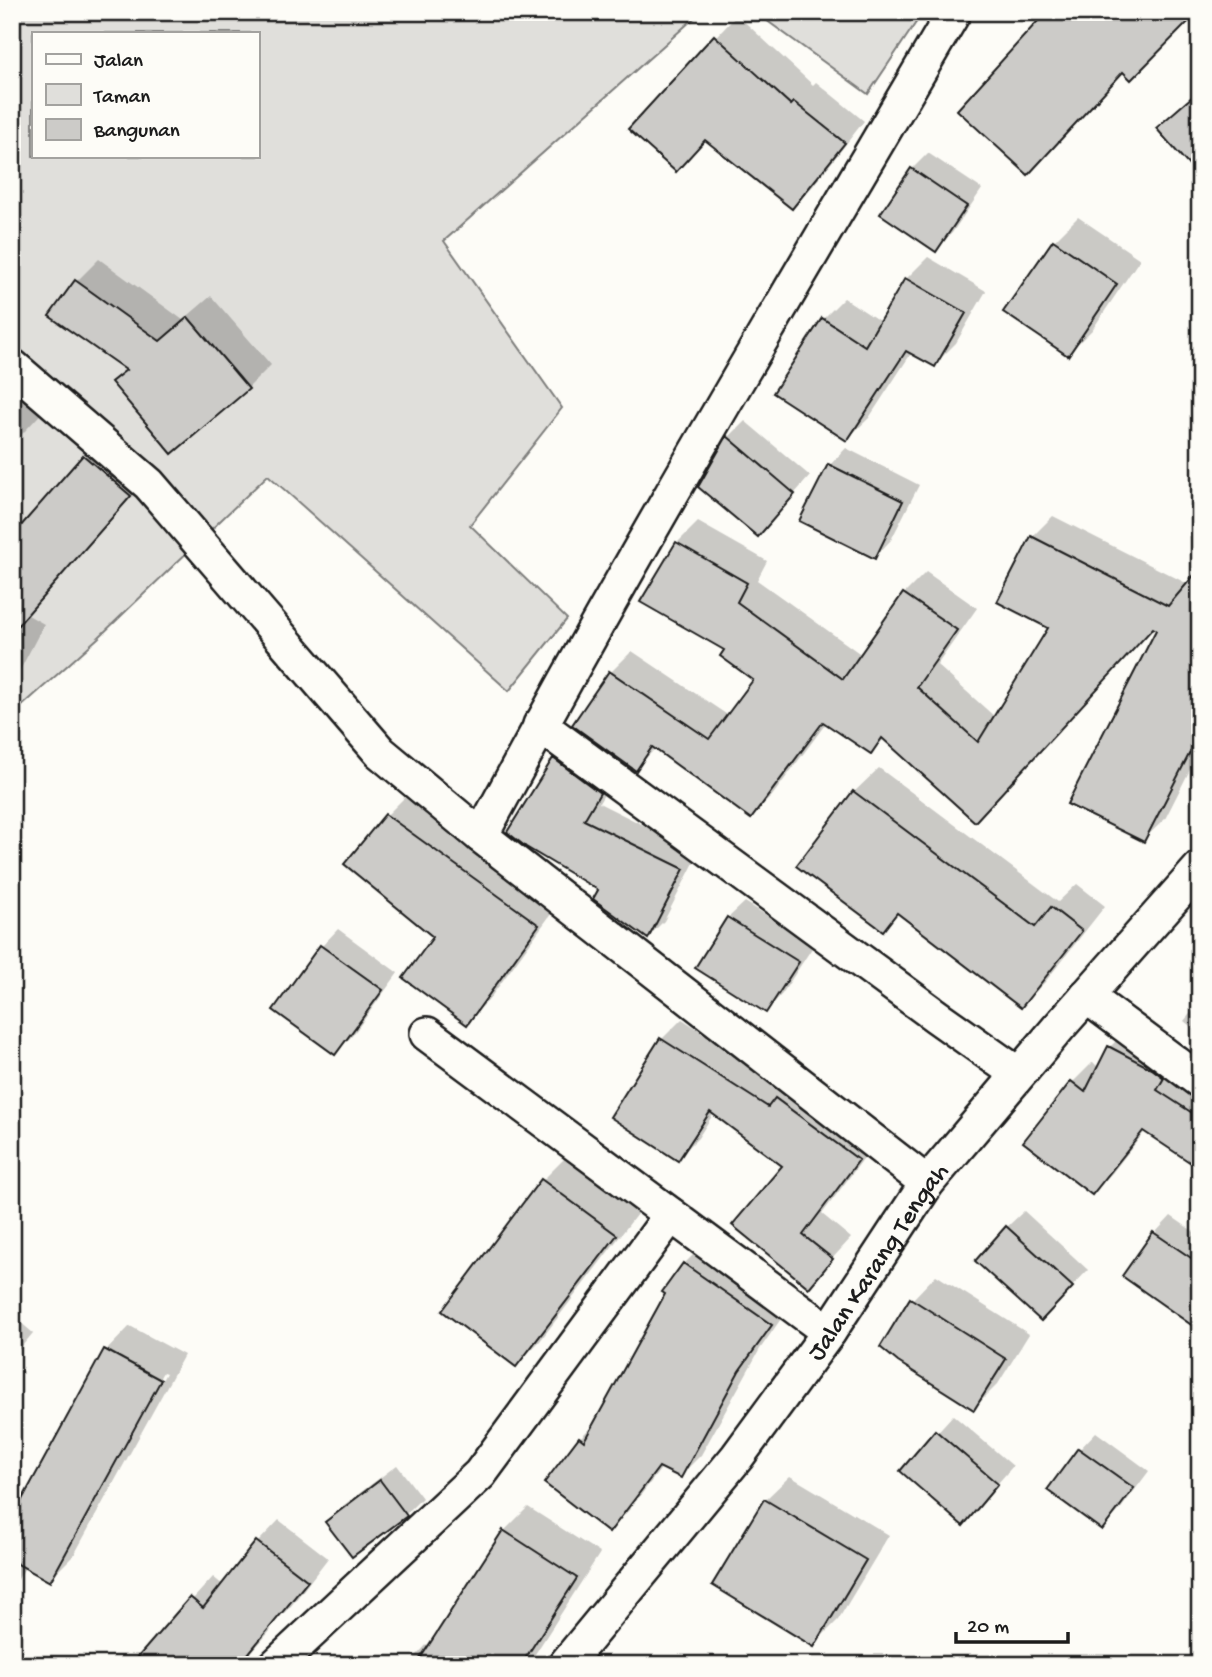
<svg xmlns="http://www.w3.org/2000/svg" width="1212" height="1677" viewBox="0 0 1212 1677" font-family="'Gochi Hand',sans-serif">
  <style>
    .green { fill: #e0dfdb; stroke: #7e7e7c; stroke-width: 2; fill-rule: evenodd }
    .shadow { fill: #0003; fill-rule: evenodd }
    .building { fill: #cccbc8; stroke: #1c1c1c; stroke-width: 2 }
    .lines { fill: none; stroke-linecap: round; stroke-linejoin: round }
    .street-casing { stroke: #1c1c1c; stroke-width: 38 }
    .street { stroke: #fdfcf7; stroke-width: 33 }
    .labels { text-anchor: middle; stroke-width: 5; stroke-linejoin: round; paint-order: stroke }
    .street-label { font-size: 26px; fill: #1c1c1c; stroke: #fdfcf7 }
  </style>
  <rect width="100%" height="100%" fill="#fdfcf7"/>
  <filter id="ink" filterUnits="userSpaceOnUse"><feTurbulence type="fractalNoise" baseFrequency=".0143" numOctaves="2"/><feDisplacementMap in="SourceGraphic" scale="14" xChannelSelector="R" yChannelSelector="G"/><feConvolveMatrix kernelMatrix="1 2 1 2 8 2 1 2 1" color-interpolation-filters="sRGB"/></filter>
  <g filter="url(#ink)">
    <!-- green -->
    <g class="green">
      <path d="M12,12H701L444,241L562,408L470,525L567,619L509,691L268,475L98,638L12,715ZM33,33H257V156H33Z"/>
      <path d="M755,12H923L868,94Z"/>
    </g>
    <!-- shadow -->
    <g class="shadow">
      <path d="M737,15L813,85L816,82L864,121L813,186L792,207L706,139L631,128Z"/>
      <path d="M928,153L982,189L952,233L935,249L912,169Z"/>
      <path d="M1078,217L1140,259L1092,330L1067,354L1054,241Z"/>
      <path d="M928,257L986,291L956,343L934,365L912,352L869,418L847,439L823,319L844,298L881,322L906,279Z"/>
      <path d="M99,259L183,320L211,296L271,365L248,388L113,382L127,369L52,315L77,281Z"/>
      <path d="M12,373L48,406L12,445Z"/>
      <path d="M745,421L810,476L758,535L700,486L729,437Z"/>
      <path d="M107,434L152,473L28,615L44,624L18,674L12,680V551L27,522Z"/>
      <path d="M846,448L919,485L891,540L875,557L802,521L830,465Z"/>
      <path d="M1053,516L1188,584L1200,570V750L1165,819L1143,840L1158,629L1154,626L997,798L885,738L871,752L827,722L772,796L750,817L656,748L635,769L575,724L611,672L632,651L729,716L756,680L726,650L677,543L698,522L767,561L757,580L862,655L904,594L926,572L977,608L937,665L995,717L1050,628L1032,537Z"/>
      <path d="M571,743L615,776L599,803L699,853L664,921L648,937L600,889L554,759Z"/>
      <path d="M879,768L1058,902L1077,884L1105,906L1045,982L1021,1006L900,912L883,929L854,792Z"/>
      <path d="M408,794L559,903L488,1001L466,1022L435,936L387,815Z"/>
      <path d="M745,902L814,945L782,994L766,1011L728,918Z"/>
      <path d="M338,929L398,973L352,1036L335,1053L275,1010L322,946Z"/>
      <path d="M1200,1002V1034L1184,1021Z"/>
      <path d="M682,1019L788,1088L878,1139L822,1214L851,1238L808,1285L785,1166L714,1113L698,1138L678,1158L662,1039Z"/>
      <path d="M1130,1027L1200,1085V1166L1145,1131L1112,1173L1092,1193L1026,1142L1073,1082L1093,1062L1099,1068L1110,1047Z"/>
      <path d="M567,1156L640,1210L540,1341L516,1365L543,1180Z"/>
      <path d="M1024,1211L1088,1270L1057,1302L1007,1227Z"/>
      <path d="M1171,1216L1200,1236V1328L1124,1275L1155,1233Z"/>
      <path d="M705,1243L792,1303L760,1349L701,1455L680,1476L663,1466L630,1509L609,1530L546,1482L580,1438L597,1421L684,1264Z"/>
      <path d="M936,1275L1029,1334L998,1384L974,1408L912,1300Z"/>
      <path d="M12,1315L33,1333L12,1358Z"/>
      <path d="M130,1326L184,1355L74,1555L49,1580L26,1566L12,1589V1521L106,1351ZM163,1372L166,1373L67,1553H63Z"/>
      <path d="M953,1415L1013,1466L963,1523L902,1471Z"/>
      <path d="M1096,1432L1149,1471L1119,1511L1102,1528L1050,1489L1080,1449Z"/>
      <path d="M397,1465L422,1498L406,1514L353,1555L327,1522L344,1505Z"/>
      <path d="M790,1476L889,1535L838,1620L814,1644L765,1500Z"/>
      <path d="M528,1507L600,1553L528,1665H408L427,1644L430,1647L504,1531Z"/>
      <path d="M279,1520L328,1558L291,1606L269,1628L271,1630L240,1665H133L213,1577L223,1585L258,1542Z"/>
      <path d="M633,1660L640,1665H628Z"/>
    </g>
    <!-- building -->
    <g class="building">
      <path d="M1046,12H1198L1131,80L1123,72L1028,175L957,110Z"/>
      <path d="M714,35L791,105L794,102L845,143L792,209L705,140L676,172L628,129Z"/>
      <path d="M1200,90V178L1156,128Z"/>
      <path d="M911,168L967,206L936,252L880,214Z"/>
      <path d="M1053,240L1117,284L1068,356L1003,312Z"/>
      <path d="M905,278L966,313L935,367L906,351L847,441L773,393L822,318L865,346Z"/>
      <path d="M75,280L160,341L188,317L249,389L172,454L111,382L126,370L49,316Z"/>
      <path d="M727,436L795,494L758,537L698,487Z"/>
      <path d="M83,455L131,496L12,632V536Z"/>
      <path d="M828,464L903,501L875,559L799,521Z"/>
      <path d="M1031,536L1168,606L1200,568V733L1144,842L1067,804L1156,630L1153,628L975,822L882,738L871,754L823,722L751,819L652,747L636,771L572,725L609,671L709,739L753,680L720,656L724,650L640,602L676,542L747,583L737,602L843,679L903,593L957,630L917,687L978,742L1048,628L997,602Z"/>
      <path d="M553,758L600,793L584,820L684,869L648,939L593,899L598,890L526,847L507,832Z"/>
      <path d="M853,791L1035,927L1051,907L1082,931L1021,1008L897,913L883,931L796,866Z"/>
      <path d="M385,814L539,925L467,1025L403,978L433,937L344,864Z"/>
      <path d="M727,917L799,962L766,1013L695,968Z"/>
      <path d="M320,945L383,990L335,1055L273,1010Z"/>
      <path d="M660,1038L768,1107L775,1098L859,1160L803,1235L833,1259L809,1288L732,1225L782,1166L710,1112L678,1161L610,1117Z"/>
      <path d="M1108,1046L1152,1069L1164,1078L1157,1090L1200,1118V1169L1143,1131L1092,1195L1023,1142L1071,1081L1085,1092Z"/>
      <path d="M541,1179L617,1235L516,1367L442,1311Z"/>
      <path d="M1006,1226L1073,1287L1041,1321L975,1261Z"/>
      <path d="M1153,1232L1200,1264V1331L1122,1276Z"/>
      <path d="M683,1263L772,1325L739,1371L681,1478L659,1467L609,1533L544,1483L579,1437L584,1441L665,1294L662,1292Z"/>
      <path d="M910,1298L1006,1359L974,1410L898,1362L880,1347Z"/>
      <path d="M104,1349L161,1380L50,1582L12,1561V1518Z"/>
      <path d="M935,1430L998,1484L963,1526L900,1471Z"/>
      <path d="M1078,1448L1134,1488L1102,1530L1047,1490Z"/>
      <path d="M380,1480L407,1516L352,1557L325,1522Z"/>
      <path d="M764,1499L866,1560L814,1647L712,1585Z"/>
      <path d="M503,1530L577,1578L521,1665H416Z"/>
      <path d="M256,1541L308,1581L239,1665H131L190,1597L203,1608Z"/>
    </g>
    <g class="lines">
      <defs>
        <g id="street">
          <path d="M12,366L149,484L380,752L481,836L927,1183"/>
          <path d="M540,725L936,1016L1018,1074"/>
          <path d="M481,836C630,557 794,285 954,12"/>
          <path d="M1086,996L1200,1081"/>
          <path d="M427,1034L829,1332"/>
          <path d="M276,1665L480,1474L671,1215"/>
          <path id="s1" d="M565,1665L737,1457L829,1332L927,1183L1059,1027L1200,868"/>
        </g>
      </defs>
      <!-- street casing -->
      <use href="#street" class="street-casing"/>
      <!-- street -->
      <use href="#street" class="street"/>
    </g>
  </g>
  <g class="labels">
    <!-- street labels -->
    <g class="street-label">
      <text dy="9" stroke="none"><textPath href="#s1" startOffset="511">Jalan Karang Tengah</textPath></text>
    </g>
  </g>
  <!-- margin -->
  <rect width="1212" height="1677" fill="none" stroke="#fdfcf7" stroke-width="42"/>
  <rect x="21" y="21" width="1170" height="1635" fill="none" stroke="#1c1c1c" stroke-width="2.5" filter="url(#ink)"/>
  <!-- legend -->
  <rect x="32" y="32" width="228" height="126" fill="#fdfcf7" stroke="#a3a29f" stroke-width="2"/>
  <rect x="46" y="54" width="35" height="10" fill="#fdfcf7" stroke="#a3a29f" stroke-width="2"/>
  <text x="94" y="66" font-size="21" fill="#1c1c1c">Jalan</text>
  <rect x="46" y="84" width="35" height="21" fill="#e0dfdb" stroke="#a3a29f" stroke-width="2"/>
  <text x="94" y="102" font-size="21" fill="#1c1c1c">Taman</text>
  <rect x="46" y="119" width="35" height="21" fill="#cccbc8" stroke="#a3a29f" stroke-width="2"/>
  <text x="94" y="136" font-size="21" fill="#1c1c1c">Bangunan</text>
  <!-- scale -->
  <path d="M956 1632v10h112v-10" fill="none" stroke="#1c1c1c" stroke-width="3.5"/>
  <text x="967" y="1632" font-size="21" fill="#1c1c1c" stroke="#fdfcf7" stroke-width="5" paint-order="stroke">20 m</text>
</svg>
